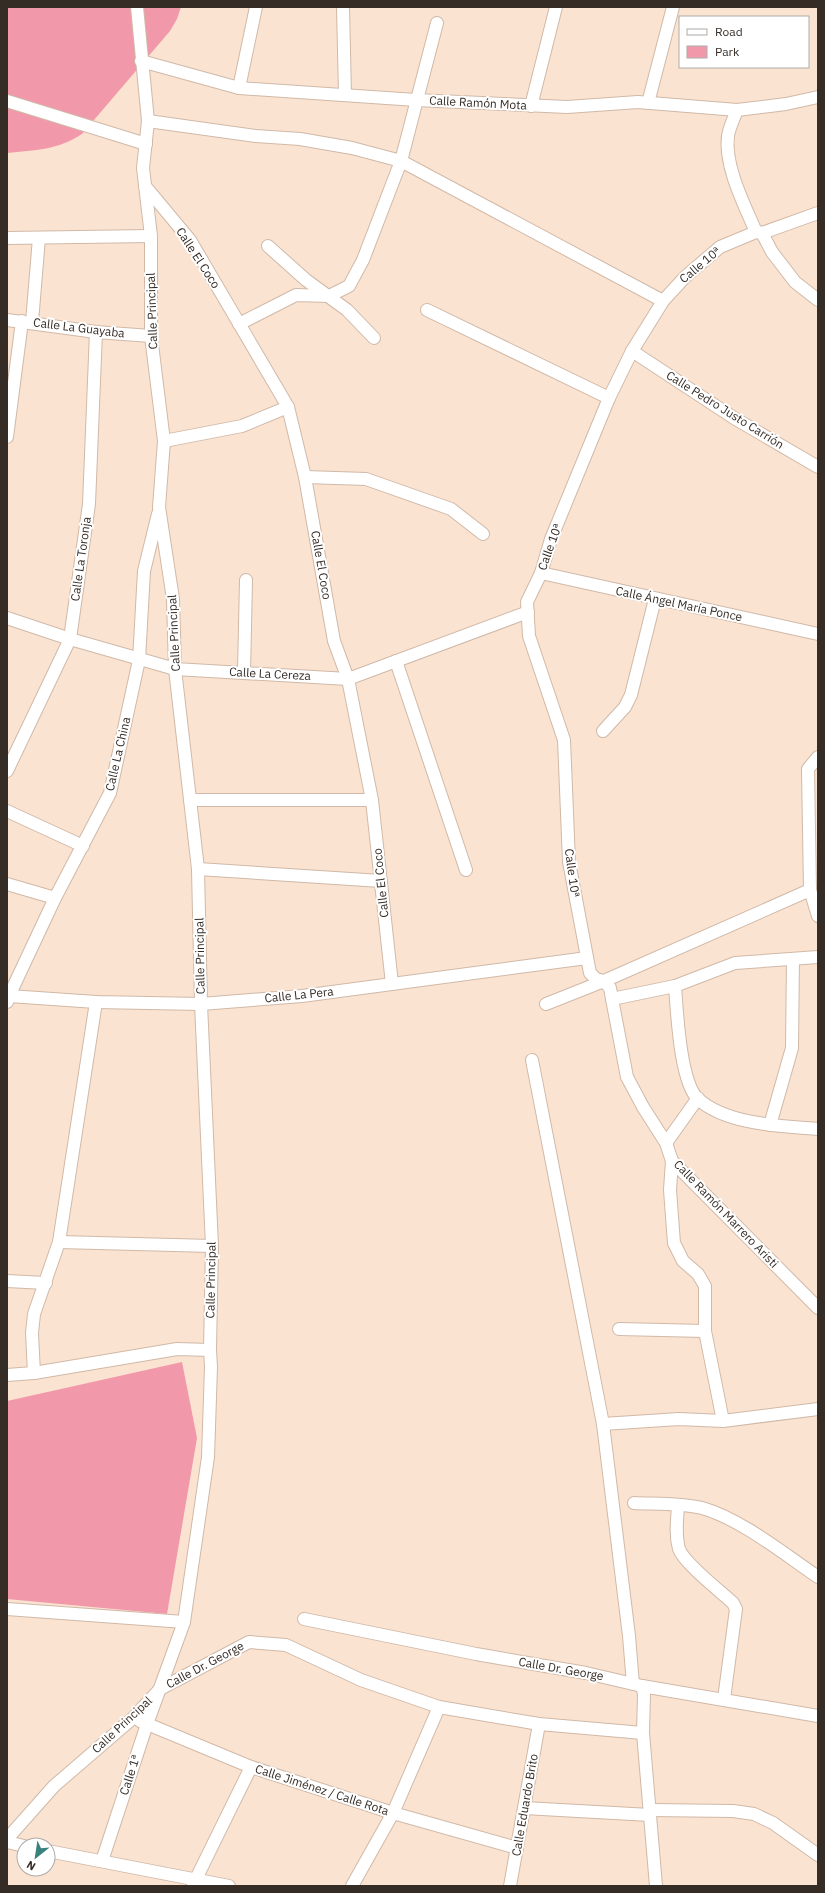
<svg xmlns="http://www.w3.org/2000/svg" width="825" height="1893" viewBox="0 0 825 1893" font-family="'IBM Plex Sans',sans-serif">
  <style>
    .green { fill: #f199ab }
    .lines { fill: none; stroke-linecap: round; stroke-linejoin: round }
    .minor-casing { stroke: #d0b9a8; stroke-width: 14 }
    .minor { stroke: #fff; stroke-width: 12 }
    .labels { text-anchor: middle; stroke-width: 4; stroke-linejoin: round; paint-order: stroke }
    .street-label { font-size: 12px; fill: #352c26; stroke: #fff }
  </style>
  <rect width="100%" height="100%" fill="#fbe3d1"/>
  <!-- green -->
  <g class="green">
    <path d="M7,7H181L177,19L170,31L82,134C58,150 35,150 7,153Z"/>
    <path d="M182,1362L197,1438L167,1614L7,1599V1401Z"/>
  </g>
  <g class="lines">
    <defs>
      <g id="minor">
        <path d="M343,7L345,95"/>
        <path d="M141,61L239,88L416,100L567,107L638,102L737,110L786,104L818,97"/>
        <path d="M239,88L256,7"/>
        <path d="M7,101L146,144"/>
        <path d="M648,103L673,7"/>
        <path d="M531,106L556,7"/>
        <path d="M737,110C734,118 729,128 728,136C724,166 745,206 756,232"/>
        <path d="M148,121L256,136L300,139L352,148L401,161L663,301"/>
        <path d="M145,186L190,240L288,407L305,477L334,641L348,679L372,800L392,984"/>
        <path d="M762,233L772,252L795,282L818,300"/>
        <path d="M7,238L151,236"/>
        <path d="M268,246L306,280L347,310L374,338"/>
        <path d="M427,310L609,398"/>
        <path d="M7,320L96,332L151,336"/>
        <path d="M32,322L39,238"/>
        <path d="M239,324L296,295L329,296L349,286L363,260L401,161L437,23"/>
        <path d="M632,351L734,418L818,467"/>
        <path d="M7,437L22,321"/>
        <path d="M164,441L242,426L288,407"/>
        <path d="M305,477L366,479L451,509L483,534"/>
        <path d="M541,573L818,634"/>
        <path d="M7,618L70,639L175,669L348,679L528,612"/>
        <path d="M396,661L466,870"/>
        <path d="M244,672L246,580"/>
        <path d="M603,731L625,707L631,695L655,599"/>
        <path d="M818,757L808,769L810,890L818,916"/>
        <path d="M7,771L70,639L89,504L96,332"/>
        <path d="M190,800H372"/>
        <path d="M7,811L83,846"/>
        <path d="M198,869L381,881"/>
        <path d="M7,884L55,898"/>
        <path d="M810,890L604,981L596,979L590,973L569,862L564,740L529,636L527,602L541,573L551,539L609,398L632,351L663,301L685,277L720,247L756,232L762,233L818,213"/>
        <path d="M675,986C677,1012 680,1082 698,1099C727,1125 782,1126 818,1129"/>
        <path d="M9,996L96,1002L201,1004L302,996L587,958"/>
        <path d="M612,999L627,1077L643,1107L666,1143L672,1161L818,1308"/>
        <path d="M7,1002L9,996L55,898L110,793L139,660L144,571L158,514"/>
        <path d="M546,1004L604,981L610,988L612,999L675,986L735,963L818,957"/>
        <path d="M532,1060L603,1424L629,1636L633,1684"/>
        <path d="M770,1125L792,1048L793,959"/>
        <path d="M666,1143L698,1098"/>
        <path d="M672,1161L670,1190L674,1243L683,1261L698,1274L705,1286V1331L723,1421"/>
        <path d="M59,1242L212,1246"/>
        <path d="M7,1281L46,1283"/>
        <path d="M619,1329L705,1331"/>
        <path d="M34,1373L32,1333L34,1314L59,1242L96,1002"/>
        <path d="M7,1375L34,1373L177,1349L210,1350"/>
        <path d="M603,1424L679,1419L723,1421L818,1409"/>
        <path d="M634,1503C656,1504 681,1503 702,1508C741,1519 784,1554 818,1577"/>
        <path d="M678,1506C677,1520 675,1535 679,1549C684,1563 720,1591 733,1603L736,1609L724,1699"/>
        <path d="M7,1609L184,1622"/>
        <path d="M304,1619L476,1654L586,1673L642,1686L818,1716"/>
        <path d="M642,1686L644,1694L643,1733L656,1886"/>
        <path d="M140,1721L251,1767L393,1813L517,1848"/>
        <path d="M524,1808L650,1815"/>
        <path d="M650,1810L733,1811L754,1814L773,1823L818,1855"/>
        <path d="M7,1839L54,1786L133,1718L160,1689L249,1642L286,1645L361,1680L439,1707L539,1724L643,1733"/>
        <path d="M7,1842L24,1846"/>
        <path d="M48,1851L229,1886"/>
        <path d="M102,1861L147,1724L184,1622L208,1457L211,1367L210,1350L212,1246L201,1004L198,869L175,669L173,599L159,507L164,441L151,336V236L143,168L148,121L137,7"/>
        <path d="M193,1885L251,1767"/>
        <path d="M352,1886L393,1813L439,1707"/>
        <path d="M510,1886L539,1724"/>
      </g>
    </defs>
    <!-- minor casing -->
    <use href="#minor" class="minor-casing"/>
    <!-- minor -->
    <use href="#minor" class="minor"/>
  </g>
  <g class="labels">
    <!-- street labels -->
    <g class="street-label">
      <text transform="translate(478 103) rotate(3)" y="4">Calle Ramón Mota</text>
      <text transform="translate(198 258) rotate(57)" y="4">Calle El Coco</text>
      <text transform="translate(700 265) rotate(-40)" y="4">Calle 10ª</text>
      <text transform="translate(152 311) rotate(-92)" y="4">Calle Principal</text>
      <text transform="translate(79 328) rotate(7)" y="4">Calle La Guayaba</text>
      <text transform="translate(725 410) rotate(32)" y="4">Calle Pedro Justo Carrión</text>
      <text transform="translate(550 547) rotate(-70)" y="4">Calle 10ª</text>
      <text transform="translate(81 559) rotate(-82)" y="4">Calle La Toronja</text>
      <text transform="translate(321 565) rotate(80)" y="4">Calle El Coco</text>
      <text transform="translate(679 604) rotate(12)" y="4">Calle Ángel María Ponce</text>
      <text transform="translate(174 633) rotate(-93)" y="4">Calle Principal</text>
      <text transform="translate(270 674) rotate(3)" y="4">Calle La Cereza</text>
      <text transform="translate(118 754) rotate(-77)" y="4">Calle La China</text>
      <text transform="translate(572 873) rotate(82)" y="4">Calle 10ª</text>
      <text transform="translate(381 883) rotate(-96)" y="4">Calle El Coco</text>
      <text transform="translate(200 956) rotate(-91)" y="4">Calle Principal</text>
      <text transform="translate(299 995) rotate(-6)" y="4">Calle La Pera</text>
      <text transform="translate(726 1214) rotate(46)" y="4">Calle Ramón Marrero Aristi</text>
      <text transform="translate(211 1280) rotate(-89)" y="4">Calle Principal</text>
      <text transform="translate(205 1665) rotate(-28)" y="4">Calle Dr. George</text>
      <text transform="translate(561 1669) rotate(10)" y="4">Calle Dr. George</text>
      <text transform="translate(122 1725) rotate(-43)" y="4">Calle Principal</text>
      <text transform="translate(130 1775) rotate(-72)" y="4">Calle 1ª</text>
      <text transform="translate(322 1790) rotate(18)" y="4">Calle Jiménez / Calle Rota</text>
      <text transform="translate(525 1805) rotate(-80)" y="4">Calle Eduardo Brito</text>
    </g>
  </g>
  <!-- border -->
  <rect width="825" height="1893" fill="none" stroke="#352c26" stroke-width="16"/>
  <!-- legend -->
  <rect x="679" y="16" width="130" height="52" fill="#ffffff" stroke="#aeaba8"/>
  <rect x="687" y="29" width="20" height="6" fill="#ffffff" stroke="#aeaba8"/>
  <text x="715" y="36" font-size="12" fill="#352c26">Road</text>
  <rect x="687" y="46" width="20" height="12" fill="#f199ab" stroke="#aeaba8"/>
  <text x="715" y="56" font-size="12" fill="#352c26">Park</text>
  <!-- north arrow -->
  <g transform="translate(36 1857) rotate(210)"><circle r="19" fill="#ffffff" stroke="#aeaba8"/>
  <path d="M0-3L7 15L0 10L-7 15Z" fill="#39817e"/>
  <text y="-6" font-size="11" font-weight="bold" text-anchor="middle" fill="#352c26">N</text>
  </g>
</svg>
